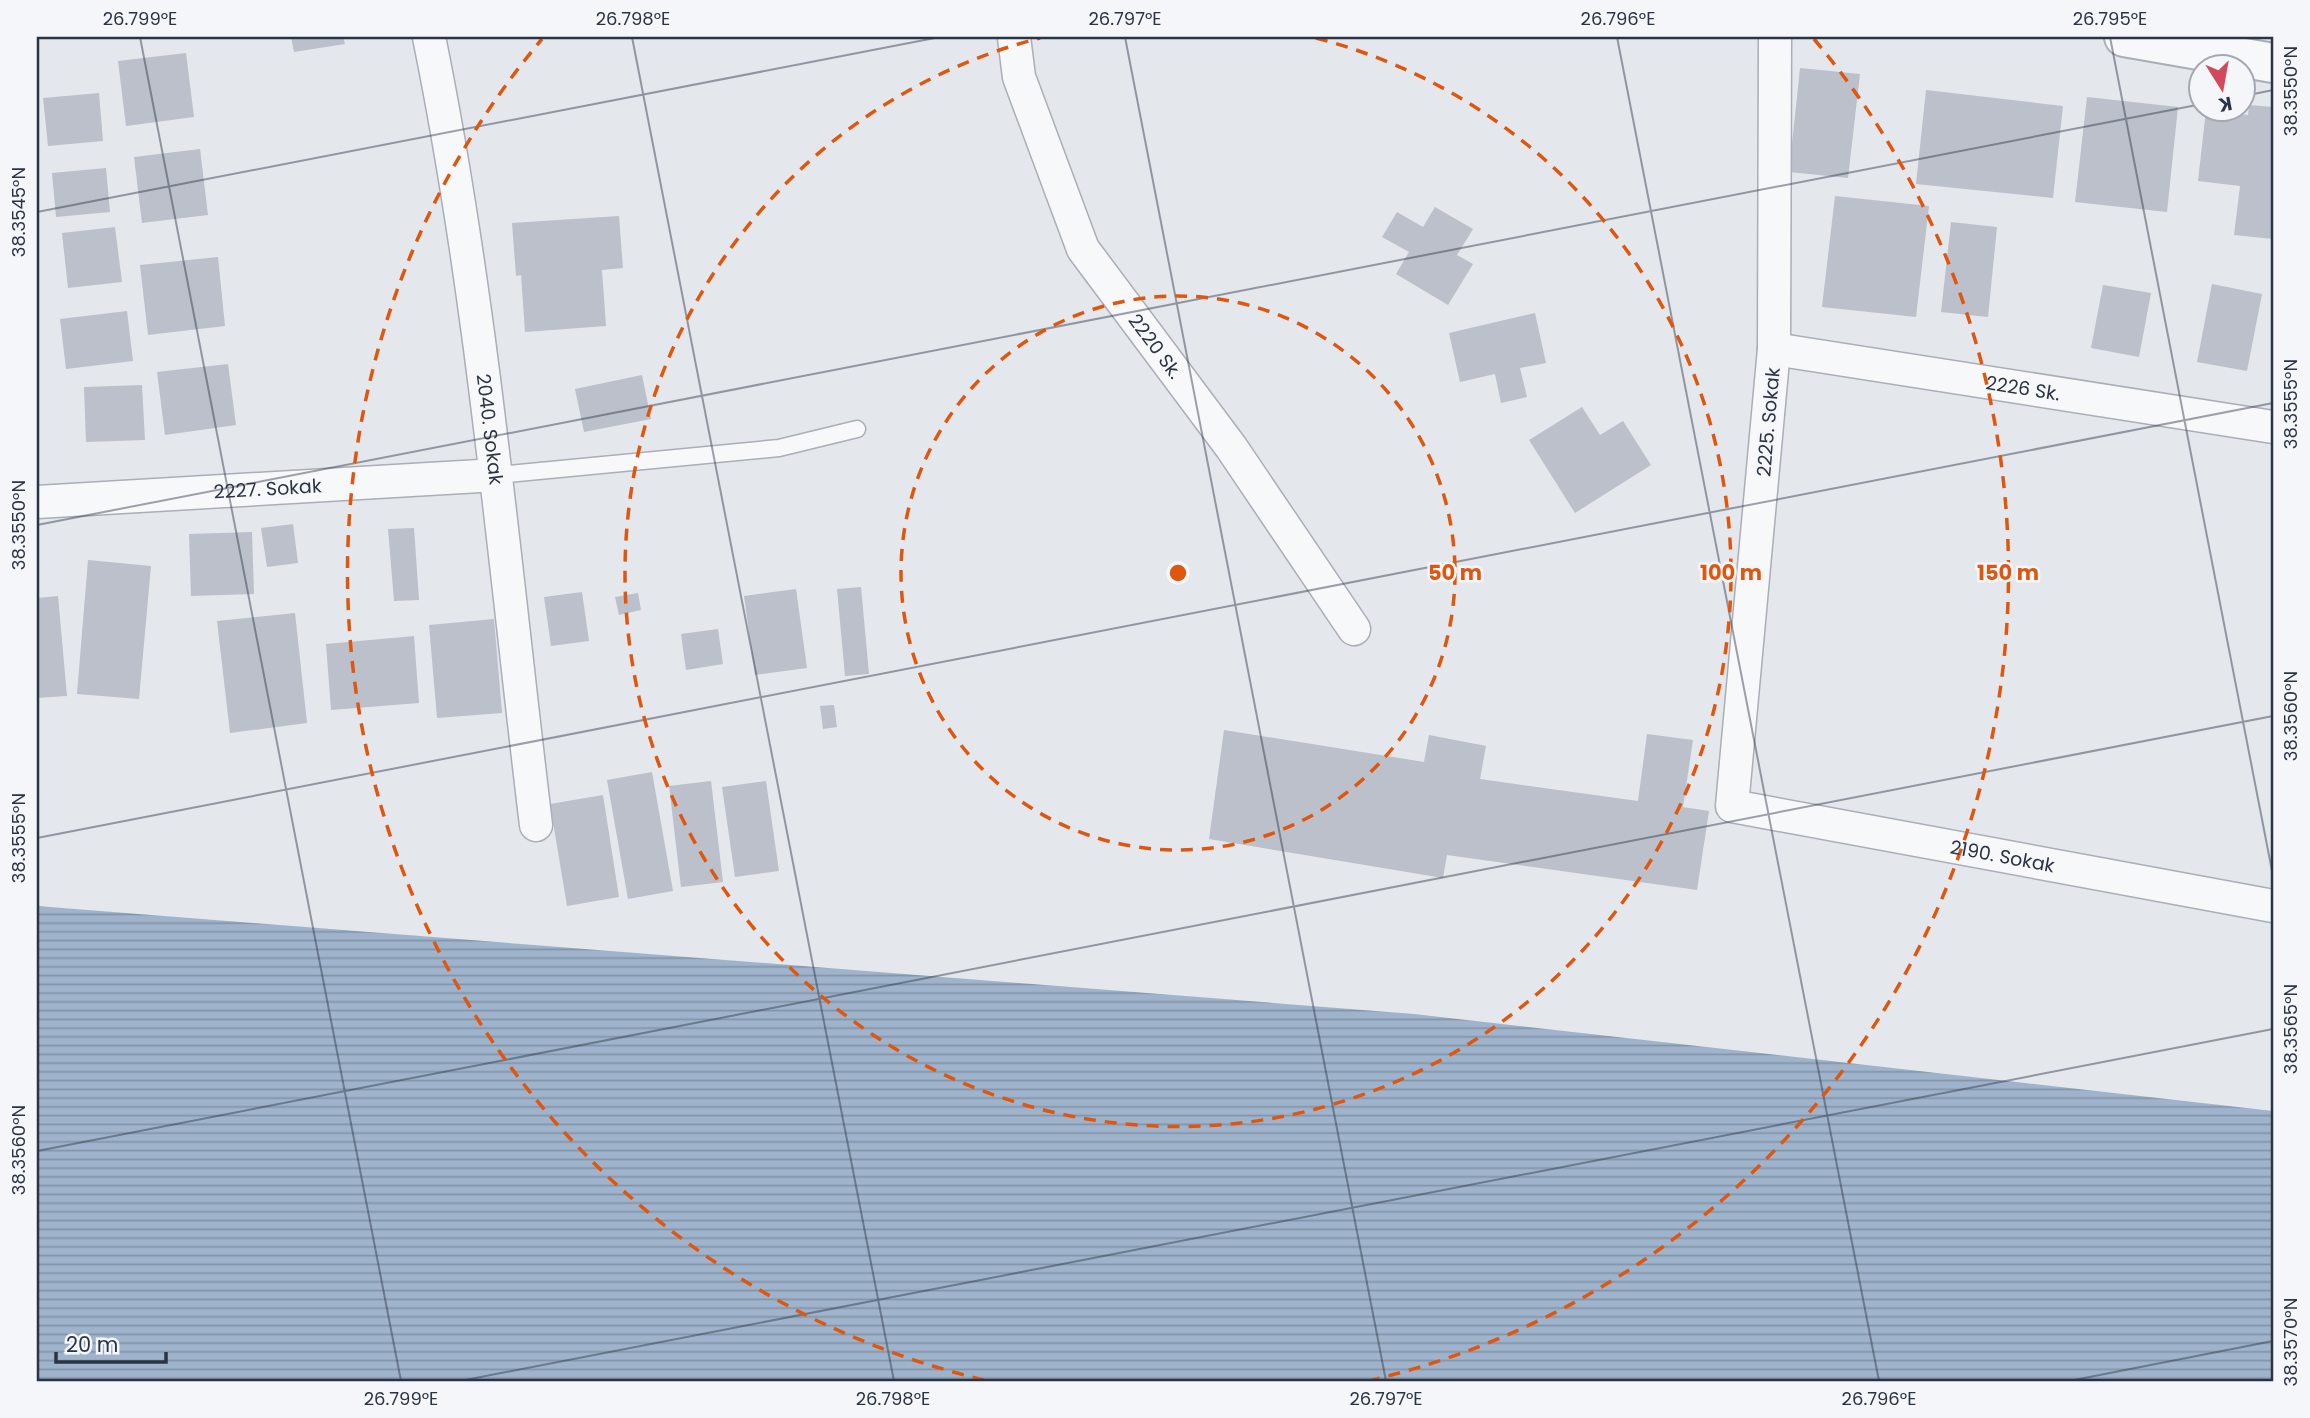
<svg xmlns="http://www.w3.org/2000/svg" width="2310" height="1418" viewBox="0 0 2310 1418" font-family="Poppins,sans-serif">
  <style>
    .water { fill: url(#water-rules) }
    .building { fill: #bbc0ca }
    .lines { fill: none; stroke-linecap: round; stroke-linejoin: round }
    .service-casing { stroke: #a9aeb7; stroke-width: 19 }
    .minor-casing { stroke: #a9aeb7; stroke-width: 35 }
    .tertiary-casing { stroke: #a9aeb7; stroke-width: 42 }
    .service { stroke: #f7f8fa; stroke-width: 16 }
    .minor { stroke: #f7f8fa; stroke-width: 32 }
    .tertiary { stroke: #f7f8fa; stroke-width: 38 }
    .ticks { fill: none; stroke: #2b3445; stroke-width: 2; stroke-opacity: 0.45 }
    .ring { fill: none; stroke: #df570f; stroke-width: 3.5; stroke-dasharray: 12 9 }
    .labels { text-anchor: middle; stroke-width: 5; stroke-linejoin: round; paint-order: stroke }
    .street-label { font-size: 19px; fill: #2b3445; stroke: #f4f6f9 }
    .centre { fill: #df570f; stroke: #f4f6f9; stroke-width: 3.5 }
    .ring-label { font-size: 21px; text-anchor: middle; font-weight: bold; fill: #df570f; stroke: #f4f6f9; stroke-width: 5; stroke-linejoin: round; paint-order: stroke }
    .neatline { fill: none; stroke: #2b3445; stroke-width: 2.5 }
    .ticks-label { font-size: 18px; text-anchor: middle; fill: #2b3445 }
  </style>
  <defs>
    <pattern id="water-rules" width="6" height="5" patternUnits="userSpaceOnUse" patternTransform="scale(1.75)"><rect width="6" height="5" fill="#9fb4cc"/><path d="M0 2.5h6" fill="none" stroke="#8293a7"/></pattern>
  </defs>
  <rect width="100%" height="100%" fill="#e4e7ec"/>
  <!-- water -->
  <path class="water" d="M37,906L1414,1014L2273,1111V1381H37Z"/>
  <!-- building -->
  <g class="building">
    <path d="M291,37H343L345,44L294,52Z"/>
    <path d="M186,53L194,117L126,126L118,61Z"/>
    <path d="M1800,68L1860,74L1848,178L1789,172Z"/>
    <path d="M1926,90L2063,106L2053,198L1916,184Z"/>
    <path d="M99,93L103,141L48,146L43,98Z"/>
    <path d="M2087,97L2178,107L2167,212L2075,202Z"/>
    <path d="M2249,105L2273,107V239L2234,235L2240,186L2198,181L2206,110L2248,115Z"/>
    <path d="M200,149L208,215L142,223L134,157Z"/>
    <path d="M106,168L110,212L56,217L52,173Z"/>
    <path d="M1835,196L1929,206L1916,317L1822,307Z"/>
    <path d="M1435,207L1473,229L1457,255L1473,264L1448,305L1396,274L1409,252L1382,237L1397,212L1423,227Z"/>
    <path d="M619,216L623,268L602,270L606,326L525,332L521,275L516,276L512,223Z"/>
    <path d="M1951,222L1997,227L1988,317L1941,312Z"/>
    <path d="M115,227L122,282L68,288L62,233Z"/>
    <path d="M218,257L225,326L148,335L140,265Z"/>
    <path d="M2212,284L2262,294L2247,371L2197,362Z"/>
    <path d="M2103,285L2151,293L2139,357L2091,348Z"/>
    <path d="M127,311L133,361L66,369L60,319Z"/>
    <path d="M1535,313L1546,363L1520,368L1527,397L1501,403L1495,374L1460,382L1449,333Z"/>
    <path d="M228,364L236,425L165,435L157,372Z"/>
    <path d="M642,375L651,419L584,432L575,389Z"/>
    <path d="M142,385L145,440L86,442L84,387Z"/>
    <path d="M1582,407L1600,435L1623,421L1651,465L1575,513L1529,440Z"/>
    <path d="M293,524L298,563L267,567L261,528Z"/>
    <path d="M414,528L419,600L394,601L388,529Z"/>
    <path d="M252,532L254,594L191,596L189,534Z"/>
    <path d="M88,560L151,566L139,699L77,694Z"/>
    <path d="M861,587L869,674L845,676L837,589Z"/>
    <path d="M796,589L807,668L755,675L744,596Z"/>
    <path d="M582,592L589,641L551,646L544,597Z"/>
    <path d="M638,593L641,610L619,615L615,597Z"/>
    <path d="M58,596L67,696L37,698V598Z"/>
    <path d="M295,613L307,723L230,733L217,621Z"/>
    <path d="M494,619L502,713L437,718L429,625Z"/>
    <path d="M718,629L723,664L686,670L681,634Z"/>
    <path d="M414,636L419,703L331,710L326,644Z"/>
    <path d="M834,705L837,727L823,729L820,706Z"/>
    <path d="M1224,730L1424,762L1429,735L1486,746L1480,779L1638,801L1647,734L1693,740L1683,807L1709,811L1697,890L1447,855L1443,878L1209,839Z"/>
    <path d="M652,772L673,891L628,899L607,780Z"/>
    <path d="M711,781L723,882L681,887L669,786Z"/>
    <path d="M766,781L779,871L735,877L722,787Z"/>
    <path d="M603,795L619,897L567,906L550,804Z"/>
  </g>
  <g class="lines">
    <defs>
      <path id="service" d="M497,475L779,448L857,429"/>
      <g id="minor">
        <path id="s1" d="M429,37C482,297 504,562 536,825"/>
        <path id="s2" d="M1014,37L1019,77L1083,249L1231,447L1354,629"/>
        <path id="s3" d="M1775,37L1774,349L1732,806L2273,906"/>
        <path id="s4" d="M1774,349L2273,427"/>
        <path id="s5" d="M37,502L497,475"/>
      </g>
      <path id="tertiary" d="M2124,37L2273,63"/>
    </defs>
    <!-- service casing -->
    <use href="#service" class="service-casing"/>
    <!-- minor casing -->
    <use href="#minor" class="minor-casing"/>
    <!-- tertiary casing -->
    <use href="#tertiary" class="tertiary-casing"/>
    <!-- service -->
    <use href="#service" class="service"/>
    <!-- minor -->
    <use href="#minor" class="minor"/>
    <!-- tertiary -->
    <use href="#tertiary" class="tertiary"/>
  </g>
  <!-- ticks -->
  <path class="ticks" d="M140,37L401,1381M632,37L894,1381M1125,37L1386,1381M1617,37L1879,1381M2110,37L2273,876M2244,96L2273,90M37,212L940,37M37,525L2202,104M37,838L2273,403M37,1151L2273,716M460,1381L2273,1029M2069,1381L2273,1341"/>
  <!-- distance rings -->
  <g class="ring">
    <circle cx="1178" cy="573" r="277"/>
    <path d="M1316 38A553 553 0 1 1 1040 38"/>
    <path d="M984 1380A830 830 0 0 1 542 39M1814 39A830 830 0 0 1 1372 1380"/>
  </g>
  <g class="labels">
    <!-- street labels -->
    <g class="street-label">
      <text dy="7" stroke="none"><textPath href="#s2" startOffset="345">2220 Sk.</textPath></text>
      <text dy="7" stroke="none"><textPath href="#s4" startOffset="252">2226 Sk.</textPath></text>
      <text transform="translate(1768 422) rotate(-85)" y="7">2225. Sokak</text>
      <text dy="7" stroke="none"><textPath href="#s1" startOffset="397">2040. Sokak</textPath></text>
      <text dy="7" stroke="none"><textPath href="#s5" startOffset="231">2227. Sokak</textPath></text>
      <text dy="7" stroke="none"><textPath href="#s3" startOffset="1046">2190. Sokak</textPath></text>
    </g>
  </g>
  <circle cx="1178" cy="573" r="10" class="centre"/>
  <g class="ring-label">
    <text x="1455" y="580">50 m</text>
    <text x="1731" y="580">100 m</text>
    <text x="2008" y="580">150 m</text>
  </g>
  <!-- border -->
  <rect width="2310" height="1418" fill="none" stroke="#f4f6f9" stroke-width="77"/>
  <!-- north arrow -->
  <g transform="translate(2222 88) rotate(169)"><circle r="33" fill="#f4f6f9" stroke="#a4a8b1" stroke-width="2"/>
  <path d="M0-5L12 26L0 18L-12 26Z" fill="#d1495b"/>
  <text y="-10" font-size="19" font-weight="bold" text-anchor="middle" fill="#2b3445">K</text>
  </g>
  <!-- scale -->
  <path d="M56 1352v10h110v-10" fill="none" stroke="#2b3445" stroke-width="3.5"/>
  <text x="66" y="1352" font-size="21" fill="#2b3445" stroke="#f4f6f9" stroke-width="5" paint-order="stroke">20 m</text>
  <rect x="38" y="38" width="2234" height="1342" class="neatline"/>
  <g class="ticks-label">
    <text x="140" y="25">26.799°E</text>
    <text x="633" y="25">26.798°E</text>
    <text x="1125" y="25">26.797°E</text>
    <text x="1618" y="25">26.796°E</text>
    <text x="2110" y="25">26.795°E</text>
    <text transform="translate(2291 91) rotate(-90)" y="6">38.3550°N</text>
    <text transform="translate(19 212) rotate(-90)" y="6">38.3545°N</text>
    <text transform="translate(2291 404) rotate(-90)" y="6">38.3555°N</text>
    <text transform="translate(19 525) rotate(-90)" y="6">38.3550°N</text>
    <text transform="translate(2291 716) rotate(-90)" y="6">38.3560°N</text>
    <text transform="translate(19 838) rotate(-90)" y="6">38.3555°N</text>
    <text transform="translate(2291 1029) rotate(-90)" y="6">38.3565°N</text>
    <text transform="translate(19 1150) rotate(-90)" y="6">38.3560°N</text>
    <text transform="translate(2291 1342) rotate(-90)" y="6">38.3570°N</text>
    <text x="401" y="1405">26.799°E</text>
    <text x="893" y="1405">26.798°E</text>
    <text x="1386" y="1405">26.797°E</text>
    <text x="1879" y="1405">26.796°E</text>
  </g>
</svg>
